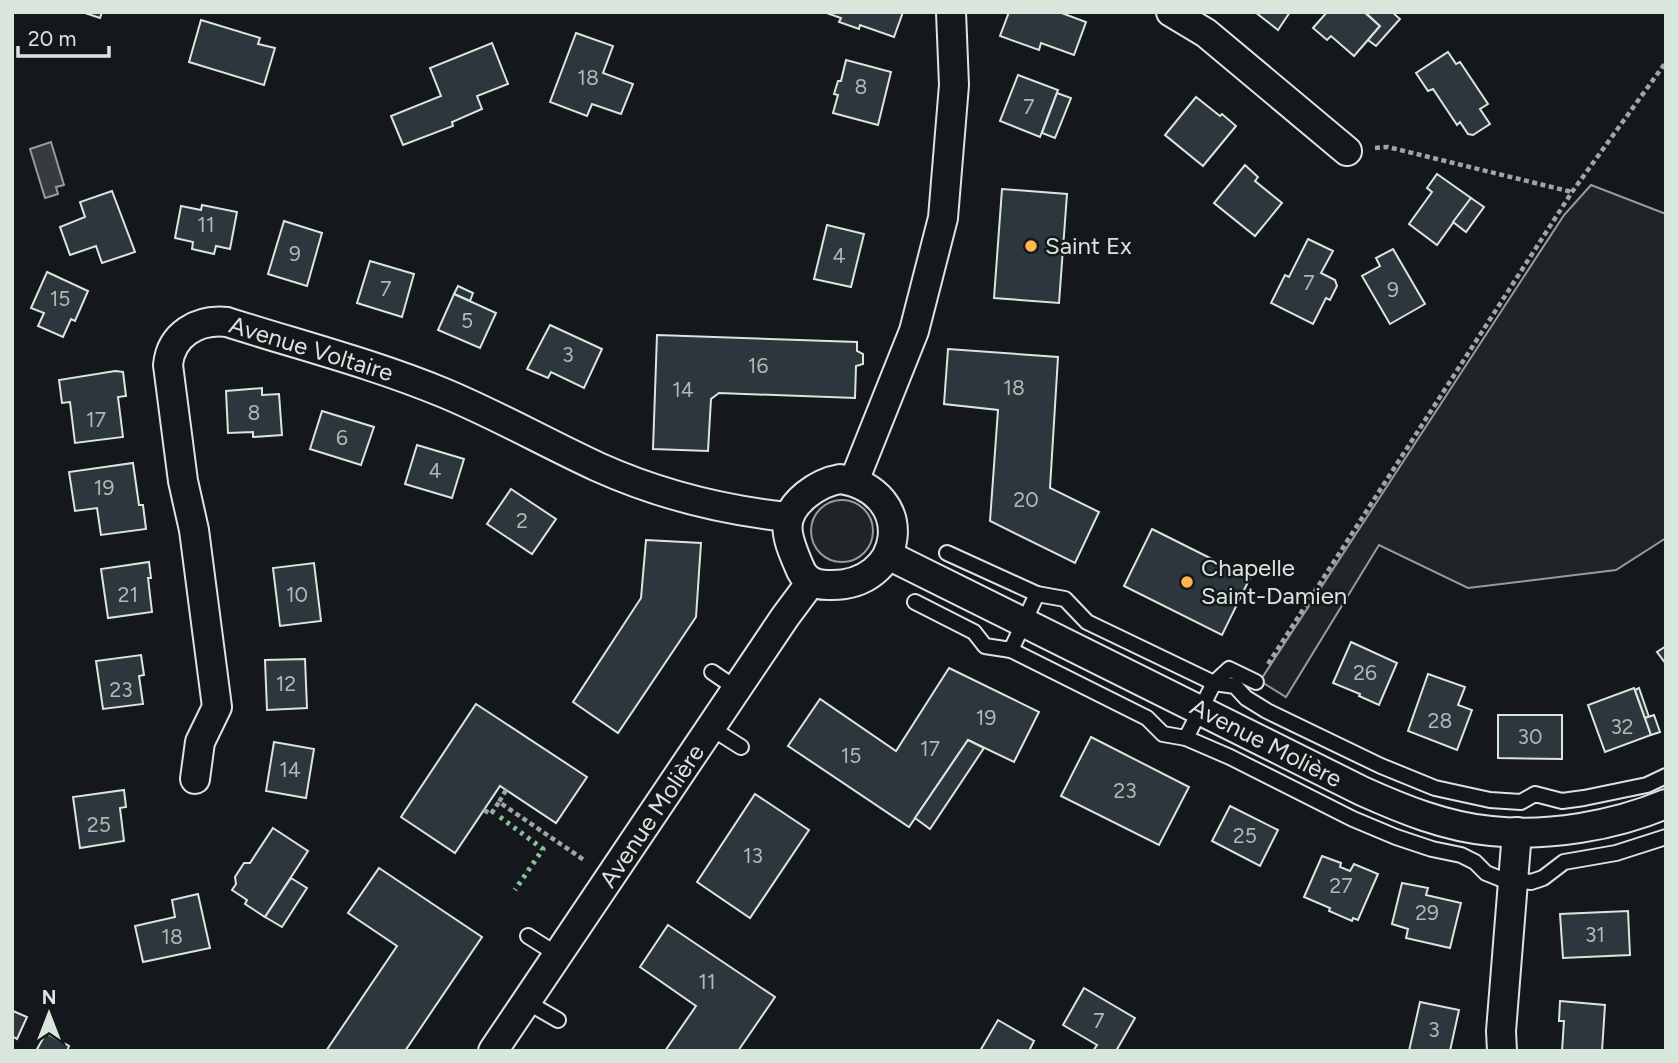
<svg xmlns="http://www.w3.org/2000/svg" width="1678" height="1063" viewBox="0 0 1678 1063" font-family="Figtree,sans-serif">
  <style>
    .green { fill: #202428; stroke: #939e99; stroke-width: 2 }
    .water { fill: #363b3e; stroke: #939e99; stroke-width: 2 }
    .building { fill: #2c363c; stroke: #d8e6dc; stroke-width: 2 }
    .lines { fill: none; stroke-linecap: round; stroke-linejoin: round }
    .service-casing { stroke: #d8e6dc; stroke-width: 18 }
    .minor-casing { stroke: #d8e6dc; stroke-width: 32 }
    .path { stroke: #9da8a2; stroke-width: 4.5; stroke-dasharray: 5 3.5; stroke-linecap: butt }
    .service { stroke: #14181c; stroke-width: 14 }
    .minor { stroke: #14181c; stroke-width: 28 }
    .hedge { stroke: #8ac095; stroke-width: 5; stroke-dasharray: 3.5 5; stroke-linecap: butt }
    .poi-dot { fill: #ffb74d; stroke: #14181c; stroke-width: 2.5 }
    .labels { text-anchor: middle; stroke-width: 5; stroke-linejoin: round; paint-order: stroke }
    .number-label { font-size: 21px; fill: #adbab4 }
    .poi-label { font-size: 24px; fill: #d8e6dc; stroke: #14181c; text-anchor: start }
    .street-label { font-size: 24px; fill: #d8e6dc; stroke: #14181c }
  </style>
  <rect width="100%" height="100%" fill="#14181c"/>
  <!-- green -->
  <g class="green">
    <path d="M1591,185L1666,214V538L1616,570L1468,588L1379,545L1286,697L1260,681L1564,215Z"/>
    <circle cx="842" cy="531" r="31"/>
  </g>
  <!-- water -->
  <path class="water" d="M51,142L64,185L56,187L58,194L45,198L30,149Z"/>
  <!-- building -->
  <g class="building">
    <path d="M82,12H102L100,18Z"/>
    <path d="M824,12H903L894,37L860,25L859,29L839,22L841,18Z"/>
    <path d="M1009,12H1059L1086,22L1074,55L1041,43L1039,50L1000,36Z"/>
    <path d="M1255,12H1290L1278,30Z"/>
    <path d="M1327,12H1364L1380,26L1354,56L1331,36L1327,40L1313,28Z"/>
    <path d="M1368,12H1392L1400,19L1376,46L1368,40L1380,26L1367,14Z"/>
    <path d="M201,20L260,38L258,44L275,48L264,85L189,62Z"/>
    <path d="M576,33L613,46L603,73L633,84L621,114L592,104L587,116L550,102Z"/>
    <path d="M492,43L508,84L477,96L482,109L452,122L453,126L403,145L391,116L441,96L430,68Z"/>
    <path d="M1448,52L1456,64L1460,62L1488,104L1480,109L1490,124L1473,135L1468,134L1460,122L1457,125L1433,89L1428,91L1416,73Z"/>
    <path d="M846,60L891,72L878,125L833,113L838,95L834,94L838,81H841Z"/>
    <path d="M1018,75L1058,90L1040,137L1000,121Z"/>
    <path d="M1057,93L1071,98L1055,138L1042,133Z"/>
    <path d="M1196,97L1220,116L1222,114L1236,126L1203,166L1165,135Z"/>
    <path d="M1245,165L1258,177L1255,181L1282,203L1255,236L1214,203Z"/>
    <path d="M1437,174L1471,198L1437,245L1409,224L1432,192L1427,188Z"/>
    <path d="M1002,189L1067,194L1059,303L994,298Z"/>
    <path d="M112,191L135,252L102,263L96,246L70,255L60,227L85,217L80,202Z"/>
    <path d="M1471,198L1484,207L1466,232L1453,222Z"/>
    <path d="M202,205L237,212L230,249L216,246L214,254L192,249L193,242L175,238L181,206L201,210Z"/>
    <path d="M284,221L322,233L307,286L268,274Z"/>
    <path d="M827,225L864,234L851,287L814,279Z"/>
    <path d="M1308,239L1333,251L1321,273L1335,280L1337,286L1330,300L1326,298L1313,324L1271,303L1285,275L1289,277Z"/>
    <path d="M1393,249L1425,304L1390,324L1362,276L1380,266L1376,258Z"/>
    <path d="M370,261L414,274L402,317L357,303Z"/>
    <path d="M47,272L88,291L75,321L71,319L63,337L38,326L44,313L31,308Z"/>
    <path d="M458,286L473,293L470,301L454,294Z"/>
    <path d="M454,294L496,313L480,348L438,330Z"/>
    <path d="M550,325L602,349L584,388L551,372L548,378L527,369Z"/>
    <path d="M657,335L857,342V351L863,354V364L856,366L855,398L719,393L711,399L708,451L653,449Z"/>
    <path d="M948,349L1058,357L1050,488L1099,512L1075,563L990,521L998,410L944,404Z"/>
    <path d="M115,371L123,372L126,396L118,397L123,437L75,443L70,402L62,403L59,380Z"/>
    <path d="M262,388V395L279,394L282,435L253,437V432L228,433L226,391Z"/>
    <path d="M322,411L374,427L361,465L310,449Z"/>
    <path d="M417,445L464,459L452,498L405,484Z"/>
    <path d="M133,463L139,505H143L146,529L101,535L97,508L75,511L69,472Z"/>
    <path d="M511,489L556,519L532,554L487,524Z"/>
    <path d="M1152,529L1250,578L1222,635L1124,586Z"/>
    <path d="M646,540L701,543L696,617L618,733L573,702L641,598Z"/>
    <path d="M149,562L151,578H148L152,612L108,618L101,569Z"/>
    <path d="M314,563L321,621L280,626L273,568Z"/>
    <path d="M1351,642L1397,663L1379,705L1359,696L1360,694L1333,683Z"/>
    <path d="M1666,646V664L1657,652Z"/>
    <path d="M141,655L144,675L139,676L143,704L103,709L96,661Z"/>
    <path d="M305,659L307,708L267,710L265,660Z"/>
    <path d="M949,668L1039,712L1014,762L968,740L909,827L788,746L820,699L896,751Z"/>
    <path d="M1428,674L1465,687L1458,705L1472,710L1457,750L1408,731Z"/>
    <path d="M1634,688L1651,735L1605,752L1588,705Z"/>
    <path d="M1639,688L1649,717L1645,718L1635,690Z"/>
    <path d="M476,704L587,777L556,823L500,786L455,853L401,817Z"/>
    <path d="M1498,715H1562V759L1498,758Z"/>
    <path d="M1654,715L1660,732L1651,735L1645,718Z"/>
    <path d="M1091,737L1189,787L1159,845L1061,796Z"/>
    <path d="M968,740L984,748L930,829L915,818Z"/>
    <path d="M274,742L314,749L306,798L266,791Z"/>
    <path d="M124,790L126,807L120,808L124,841L80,848L73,797Z"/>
    <path d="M755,794L809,830L750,918L697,882Z"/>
    <path d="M1230,806L1278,830L1260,866L1212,841Z"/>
    <path d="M273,828L308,851L265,917L245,904L247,900L232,890L236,884L235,877L244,863H250Z"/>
    <path d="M1322,856L1341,863L1340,867L1350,871L1354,864L1378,874L1358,920L1353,918L1352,921L1329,911L1330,908L1304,897Z"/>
    <path d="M379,868L482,937L405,1051H326L397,946L348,913Z"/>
    <path d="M291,878L307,888L282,927L265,917Z"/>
    <path d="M1402,883L1428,888L1426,895L1461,903L1450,948L1406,938L1408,929L1392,924Z"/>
    <path d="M198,894L210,948L143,962L135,926L175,917L172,900Z"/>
    <path d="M1628,911L1630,955L1563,958L1560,914Z"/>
    <path d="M668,925L775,997L738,1051H665L696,1006L640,967Z"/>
    <path d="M1084,988L1135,1018L1116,1051H1093L1097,1045L1063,1025Z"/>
    <path d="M1560,1001L1605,1005L1602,1051H1562L1564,1021H1559Z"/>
    <path d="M1420,1002L1459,1010L1450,1051H1409Z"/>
    <path d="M13,1011L27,1017L17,1039L12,1036Z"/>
    <path d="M998,1020L1034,1041L1029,1051H980Z"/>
    <path d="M46,1033L69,1046L67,1051H36Z"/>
  </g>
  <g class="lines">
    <defs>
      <g id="service">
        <path d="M947,553L1037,594L1065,599L1087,622L1214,683L1235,686L1246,698L1267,711L1381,766L1435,788L1490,800L1521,802L1535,794L1562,801L1584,798L1647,785L1666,776"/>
        <path d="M915,602L974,632L985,646L1011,650L1147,718L1163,734L1186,738L1230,757L1353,819L1396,837L1432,849L1461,855L1475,862L1486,873L1501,879L1531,882L1543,878L1564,862L1616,853L1666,837"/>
        <path d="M1011,650L1037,594"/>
        <path d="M712,672L737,689"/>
        <path d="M711,728L741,747"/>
        <path d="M1186,738L1214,683L1229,669L1256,682"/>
        <path d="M528,936L558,955"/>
        <path d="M527,1002L558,1020"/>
      </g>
      <g id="minor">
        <path d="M1171,12L1206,33L1347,151"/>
        <path d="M840,479C918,491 906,588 828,585C814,585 804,580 799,566C786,536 779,517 806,495C816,487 828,481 840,479Z"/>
        <path d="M854,481L914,331L943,218L954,85L951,12"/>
        <path d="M888,555L1362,791C1402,809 1446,827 1491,831C1548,837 1613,826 1666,804"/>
        <path d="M195,779L200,742L217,707L194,530L183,481L168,365C171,334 198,319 227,322C299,345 374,364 444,393C497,415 546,443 598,467C658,494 722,510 787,517"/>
        <path d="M493,1051L785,617L811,582"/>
        <path d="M1502,1051L1501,1031L1517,832"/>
      </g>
    </defs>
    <!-- service casing -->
    <use href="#service" class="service-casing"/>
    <!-- minor casing -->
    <use href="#minor" class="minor-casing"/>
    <!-- path -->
    <g class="path">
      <path d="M1375,148L1388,147L1572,192"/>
      <path d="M1268,664L1572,192L1666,62"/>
      <path d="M506,790L499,802L584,860"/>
      <path d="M484,810L491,814L499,802"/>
    </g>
    <!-- service -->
    <use href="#service" class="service"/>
    <!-- minor -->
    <use href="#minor" class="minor"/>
    <!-- hedge -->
    <path class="hedge" d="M500,817L543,849L515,890"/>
  </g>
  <!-- markers -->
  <g class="poi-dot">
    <circle cx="1031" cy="246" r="7"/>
    <circle cx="1187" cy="582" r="7"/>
  </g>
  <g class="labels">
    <!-- number labels -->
    <g class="number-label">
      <text x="588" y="85">18</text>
      <text x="861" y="94">8</text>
      <text x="1029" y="114">7</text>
      <text x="206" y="232">11</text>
      <text x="295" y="261">9</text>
      <text x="839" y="263">4</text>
      <text x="1309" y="290">7</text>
      <text x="386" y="296">7</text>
      <text x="1393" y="297">9</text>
      <text x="60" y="306">15</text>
      <text x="467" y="328">5</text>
      <text x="568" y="362">3</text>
      <text x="758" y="373">16</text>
      <text x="1014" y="395">18</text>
      <text x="683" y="397">14</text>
      <text x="254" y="420">8</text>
      <text x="96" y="427">17</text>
      <text x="342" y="445">6</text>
      <text x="435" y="478">4</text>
      <text x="104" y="495">19</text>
      <text x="1026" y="507">20</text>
      <text x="522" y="528">2</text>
      <text x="128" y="602">21</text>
      <text x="297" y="602">10</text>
      <text x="1365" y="680">26</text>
      <text x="286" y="691">12</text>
      <text x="121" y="697">23</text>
      <text x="986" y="725">19</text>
      <text x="1440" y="728">28</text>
      <text x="1622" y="734">32</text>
      <text x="1530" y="744">30</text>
      <text x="930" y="756">17</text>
      <text x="851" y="763">15</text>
      <text x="290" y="777">14</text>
      <text x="1125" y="798">23</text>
      <text x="99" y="832">25</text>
      <text x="1245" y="843">25</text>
      <text x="753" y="863">13</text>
      <text x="1341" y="893">27</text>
      <text x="1427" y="920">29</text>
      <text x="1595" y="942">31</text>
      <text x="172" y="944">18</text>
      <text x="707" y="989">11</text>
      <text x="1099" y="1028">7</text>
      <text x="1434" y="1037">3</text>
    </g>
    <!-- poi labels -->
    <g class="poi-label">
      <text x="1045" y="254">Saint Ex</text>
      <text x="1201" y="576">Chapelle<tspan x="1201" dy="28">Saint-Damien</tspan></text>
    </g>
    <!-- street labels -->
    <g class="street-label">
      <text transform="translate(311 349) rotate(17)" y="8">Avenue Voltaire</text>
      <text transform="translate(1266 743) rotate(27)" y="8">Avenue Molière</text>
      <text transform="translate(652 816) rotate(-56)" y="8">Avenue Molière</text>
    </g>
  </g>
  <!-- border -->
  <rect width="1678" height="1063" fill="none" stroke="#d8e6dc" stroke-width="28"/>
  <!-- north arrow -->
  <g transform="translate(49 1014)" stroke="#14181c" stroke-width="5" paint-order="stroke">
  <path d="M0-5L12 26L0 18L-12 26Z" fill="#d8e6dc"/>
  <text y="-10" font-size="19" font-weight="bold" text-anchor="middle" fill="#d8e6dc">N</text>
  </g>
  <!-- scale -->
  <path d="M18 46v10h91v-10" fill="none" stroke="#d8e6dc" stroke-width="3.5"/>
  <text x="28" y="46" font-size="21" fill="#d8e6dc" stroke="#14181c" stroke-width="5" paint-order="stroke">20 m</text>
</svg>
